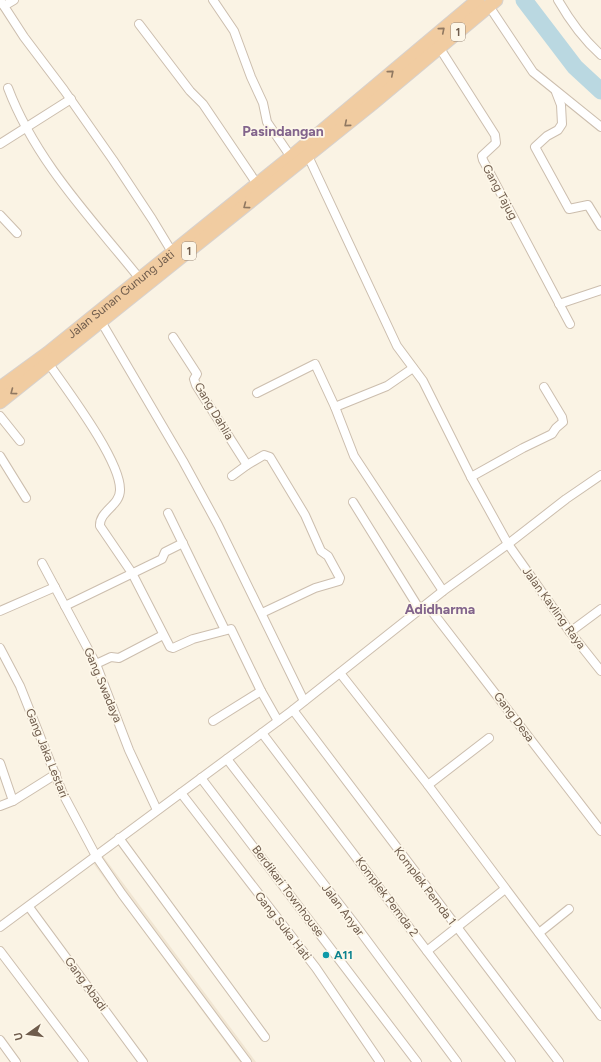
<svg xmlns="http://www.w3.org/2000/svg" width="601" height="1062" viewBox="0 0 601 1062" font-family="Figtree,sans-serif">
  <style>
    .residential { fill: #f1e6d3 }
    .lines { fill: none; stroke-linecap: round; stroke-linejoin: round }
    .river { stroke: #bad8e1; stroke-width: 17 }
    .minor-casing { stroke: #ccbeae; stroke-width: 10 }
    .trunk-casing { stroke: #d7d1cd; stroke-width: 15 }
    .minor { stroke: #fff; stroke-width: 8 }
    .trunk { stroke: #f1cca1; stroke-width: 13 }
    .oneway { stroke: #907861 }
    .culture-dot { fill: #0f9aa8; stroke: #fdf7e9; stroke-width: 1.5 }
    .labels { text-anchor: middle; stroke-width: 3.5; stroke-linejoin: round; paint-order: stroke }
    .shield { fill: #fdf7e9; stroke: #9a8a7b; stroke-width: 1 }
    .shield-label { font-size: 11px; font-weight: bold; fill: #6f5c4c }
    .street-label { font-size: 12px; fill: #6f5c4c; stroke: #fdf7e9 }
    .culture-label { font-size: 12px; font-weight: bold; fill: #0d838f; stroke: #fdf7e9; text-anchor: start }
    .quarter-label { font-size: 14px; font-weight: bold; fill: #82648c; stroke: #fdf7e9 }
  </style>
  <rect width="100%" height="100%" fill="#faf3e4"/>
  <!-- residential -->
  <path class="residential" d="M103,856L256,1062H240L93,863Z"/>
  <g class="lines">
    <!-- river -->
    <path class="river" d="M524,0L575,67L601,91"/>
    <defs>
      <g id="minor">
        <path d="M0,0L24,37L64,90L113,160L152,219L172,252"/>
        <path d="M213,0L234,31L251,77L263,103L267,122L293,160"/>
        <path d="M558,0C570,21 583,39 601,55"/>
        <path d="M4,6L14,0"/>
        <path d="M489,6L533,72L601,127"/>
        <path d="M139,24L190,91L203,104L257,184"/>
        <path d="M439,47L495,135L496,143L482,156L483,160L570,324"/>
        <path d="M8,88C36,162 92,219 140,279"/>
        <path d="M556,92L561,105L562,124L558,130L547,136L535,147L569,209L588,205L601,226"/>
        <path d="M0,144L71,99"/>
        <path d="M308,156L397,346L423,381L471,477L508,544L570,632L601,671"/>
        <path d="M0,215L17,233"/>
        <path d="M559,304L601,290"/>
        <path d="M99,318L183,461L218,525L304,701"/>
        <path d="M173,337L197,374L194,379L196,385L247,465"/>
        <path d="M49,364C67,390 121,461 120,490C120,506 99,511 100,526L132,573L170,647L173,648L193,639L231,629L261,691"/>
        <path d="M257,393L315,364L335,407L354,456L443,591"/>
        <path d="M335,407L387,386L413,368"/>
        <path d="M0,416L20,441"/>
        <path d="M0,456L26,498"/>
        <path d="M232,476L247,465L264,455L270,457L305,515L321,551L328,556L340,578L339,581L315,588L262,613"/>
        <path d="M471,477L523,448L552,434L556,428L563,422L562,417L544,387"/>
        <path d="M353,502L420,610"/>
        <path d="M168,513L225,630"/>
        <path d="M42,563L96,664L129,750L157,810"/>
        <path d="M427,605L601,831"/>
        <path d="M65,606L162,559L165,552L183,543"/>
        <path d="M0,611L55,587"/>
        <path d="M570,632L601,609"/>
        <path d="M0,648L20,686L63,794L96,856L122,894L247,1062"/>
        <path d="M96,664L111,657L119,658L163,635"/>
        <path d="M340,673L428,785L601,1016"/>
        <path d="M293,710L559,1062"/>
        <path d="M213,721L261,691L278,721"/>
        <path d="M262,733L511,1062"/>
        <path d="M227,759L354,923L457,1062"/>
        <path d="M0,763L13,801"/>
        <path d="M201,778L417,1062"/>
        <path d="M428,785L489,738"/>
        <path d="M181,793L316,968L380,1062"/>
        <path d="M0,806L13,801L56,774"/>
        <path d="M119,838L265,1037"/>
        <path d="M29,907L143,1062"/>
        <path d="M0,927L293,710L443,591L508,544L566,499L601,475"/>
        <path d="M539,933L569,909"/>
        <path d="M0,951L84,1062"/>
        <path d="M427,951L505,889"/>
        <path d="M0,1040L16,1062"/>
      </g>
      <g id="trunk">
        <path id="s1" d="M0,388L48,353L291,157L478,0"/>
        <path d="M0,402L373,103L496,0"/>
      </g>
    </defs>
    <!-- minor casing -->
    <use href="#minor" class="minor-casing"/>
    <!-- trunk casing -->
    <use href="#trunk" class="trunk-casing"/>
    <!-- minor -->
    <use href="#minor" class="minor"/>
    <!-- trunk -->
    <use href="#trunk" class="trunk"/>
  </g>
  <!-- one-way arrows -->
  <defs><path id="oneway-chevron" d="M-2-3.5L2.5 0L-2 3.5" fill="none" stroke-width="1.6" stroke-linecap="round" stroke-linejoin="round"/></defs>
  <g class="oneway">
    <use href="#oneway-chevron" transform="translate(442 30) rotate(-40)"/>
    <use href="#oneway-chevron" transform="translate(391 73) rotate(-40)"/>
    <use href="#oneway-chevron" transform="translate(347 124) rotate(140)"/>
    <use href="#oneway-chevron" transform="translate(246 206) rotate(143)"/>
    <use href="#oneway-chevron" transform="translate(13 392) rotate(143)"/>
  </g>
  <!-- markers -->
  <circle class="culture-dot" cx="326" cy="955" r="4"/>
  <g class="labels">
    <!-- shield labels -->
    <g class="shield">
      <rect x="451" y="23" width="14" height="18" rx="3"/>
      <rect x="182" y="242" width="14" height="18" rx="3"/>
    </g>
    <g class="shield-label">
      <text x="458" y="36">1</text>
      <text x="189" y="255">1</text>
    </g>
    <!-- street labels -->
    <g class="street-label">
      <text transform="translate(500 192) rotate(62)" y="4">Gang Tajug</text>
      <text dy="4" stroke="none"><textPath href="#s1" startOffset="153">Jalan Sunan Gunung Jati</textPath></text>
      <text transform="translate(214 411) rotate(59)" y="4">Gang Dahlia</text>
      <text transform="translate(554 608) rotate(54)" y="4">Jalan Kavling Raya</text>
      <text transform="translate(103 685) rotate(67)" y="4">Gang Swadaya</text>
      <text transform="translate(514 717) rotate(53)" y="4">Gang Desa</text>
      <text transform="translate(47 753) rotate(68)" y="4">Gang Jaka Lestari</text>
      <text transform="translate(425 886) rotate(53)" y="4">Komplek Pemda 1</text>
      <text transform="translate(288 891) rotate(53)" y="4">Berdikari Townhouse</text>
      <text transform="translate(387 897) rotate(53)" y="4">Komplek Pemda 2</text>
      <text transform="translate(343 910) rotate(53)" y="4">Jalan Anyar</text>
      <text transform="translate(283 926) rotate(52)" y="4">Gang Suka Hati</text>
      <text transform="translate(86 984) rotate(54)" y="4">Gang Abadi</text>
    </g>
    <!-- culture labels -->
    <g class="culture-label">
      <text x="334" y="959">A11</text>
    </g>
    <!-- quarter labels -->
    <g class="quarter-label">
      <text x="283" y="136">Pasindangan</text>
      <text x="440" y="614">Adidharma</text>
    </g>
  </g>
  <!-- north arrow -->
  <g transform="translate(28 1034) rotate(256)" stroke="#fdf7e9" stroke-width="3" paint-order="stroke">
  <path d="M0-3L7 15L0 10L-7 15Z" fill="#6f5c4c"/>
  <text y="-6" font-size="11" font-weight="bold" text-anchor="middle" fill="#6f5c4c">U</text>
  </g>
</svg>
